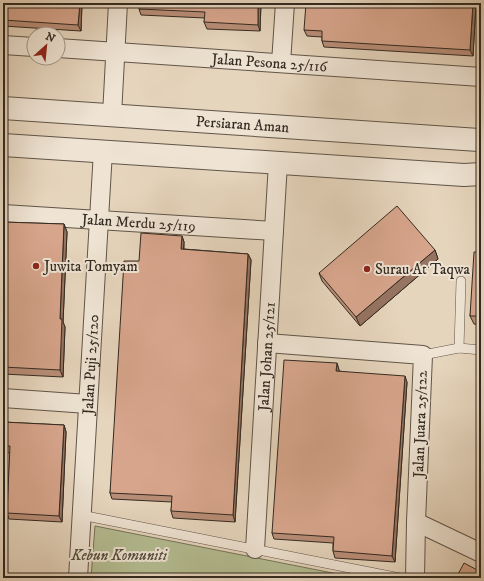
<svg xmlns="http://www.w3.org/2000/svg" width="484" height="581" viewBox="0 0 484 581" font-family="'IM FELL DW Pica',serif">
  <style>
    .green { fill: #b4bd92; stroke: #74745a }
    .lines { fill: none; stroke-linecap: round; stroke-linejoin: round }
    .service-casing { stroke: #605548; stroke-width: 10 }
    .minor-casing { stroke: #605548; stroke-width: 20 }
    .tertiary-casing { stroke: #605548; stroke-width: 24 }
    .service { stroke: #efe4d4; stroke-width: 9 }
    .minor { stroke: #efe4d4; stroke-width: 18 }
    .tertiary { stroke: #efe4d4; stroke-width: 22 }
    .wall { fill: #b98e78; stroke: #332a21 }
    .shaded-wall { fill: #967462; stroke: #332a21 }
    .building { fill: #d7a58c; stroke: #332a21 }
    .poi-dot { fill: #8f2418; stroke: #efe4d4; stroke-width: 1.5 }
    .labels { text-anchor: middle; stroke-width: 4; stroke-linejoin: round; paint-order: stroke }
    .street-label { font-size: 15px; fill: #332a21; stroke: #efe4d4 }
    .poi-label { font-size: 15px; fill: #332a21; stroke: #efe4d4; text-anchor: start }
    .park-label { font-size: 15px; font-style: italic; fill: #534f3d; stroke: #efe4d4 }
  </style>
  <rect width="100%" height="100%" fill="#e6d5bd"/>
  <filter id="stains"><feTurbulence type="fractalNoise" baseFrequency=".005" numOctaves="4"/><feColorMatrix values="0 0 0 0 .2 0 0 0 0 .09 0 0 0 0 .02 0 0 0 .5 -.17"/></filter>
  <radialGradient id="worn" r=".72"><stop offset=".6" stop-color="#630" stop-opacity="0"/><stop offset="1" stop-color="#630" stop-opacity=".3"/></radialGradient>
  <!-- green -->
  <path class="green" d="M95,526L358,578H91Z"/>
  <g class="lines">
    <defs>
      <g id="service">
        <path d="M459,348L461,281"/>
        <path d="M423,355L459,348L481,350"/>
        <path d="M81,515L400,578"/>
      </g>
      <g id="minor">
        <path d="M3,45L34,47"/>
        <path id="s1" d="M58,48L481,77"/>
        <path d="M281,63L285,3"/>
        <path d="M112,115L118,3"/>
        <path id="s2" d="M3,214L274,231"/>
        <path d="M267,343L423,355L416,522L415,578"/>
        <path d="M3,398L88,404"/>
        <path d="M416,522L481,553"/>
        <path id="s3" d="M255,549L278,163"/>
        <path id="s4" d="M78,578L103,151"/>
      </g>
      <g id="tertiary">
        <path id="s5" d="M3,108L479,140L481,141"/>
        <path d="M3,145L464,175L481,174"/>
      </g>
    </defs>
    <!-- service casing -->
    <use href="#service" class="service-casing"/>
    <!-- minor casing -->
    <use href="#minor" class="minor-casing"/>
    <!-- tertiary casing -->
    <use href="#tertiary" class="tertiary-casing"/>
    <!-- service -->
    <use href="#service" class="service"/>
    <!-- minor -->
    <use href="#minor" class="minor"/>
    <!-- tertiary -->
    <use href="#tertiary" class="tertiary"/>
  </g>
  <!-- wall -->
  <g class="wall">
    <path d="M3,3H82L81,31L3,26Z"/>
    <path d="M261,3L260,31L207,29L204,22L205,18L141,15L139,9Z"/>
    <path d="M476,3L473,56L324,47L322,41V37L307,36L304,30Z"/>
    <path d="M3,222L64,224L67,232L63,322L65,327L63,377L3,374Z"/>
    <path d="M182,236L184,242V249L248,254L251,260L235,522L173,518L171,511L172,502L112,499L110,493L139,261Z"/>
    <path d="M435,250L438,259L360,326L322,281L319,273Z"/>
    <path d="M481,252V325L474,324L470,316Z"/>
    <path d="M337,363L339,370V371L407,382L395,562L335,558L333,551V543L274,539L272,533Z"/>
    <path d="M3,422L64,425L66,432L62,522L9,519L7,513L10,453L3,452Z"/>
  </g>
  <!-- shaded-wall -->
  <g class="shaded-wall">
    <path d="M80,3H82L81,31L78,25Z"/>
    <path d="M258,3H261L260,31L258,25Z"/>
    <path d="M473,3H476L473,56L470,50Z"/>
    <path d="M64,224L67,232L63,322L65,327L63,377L60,370V319Z"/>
    <path d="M182,236L184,242L183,255L181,249Z"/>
    <path d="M435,250L438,259L360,326L356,317Z"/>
    <path d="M248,254L251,260L235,522L233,515Z"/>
    <path d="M337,363L339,370L338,377L336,371Z"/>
    <path d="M405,376L407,382L395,562L392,556Z"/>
    <path d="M64,425L66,432L62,522L59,516Z"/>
  </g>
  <!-- building -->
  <g class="building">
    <path d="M3,3H80L78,25L3,20Z"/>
    <path d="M139,3H258V25L204,22L205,12L139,9Z"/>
    <path d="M306,3H473L470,50L322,41V31L304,30Z"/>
    <path d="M397,206L435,250L356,317L319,273Z"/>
    <path d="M3,222L64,224L60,319H62L60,370L3,367Z"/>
    <path d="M141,233L182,236L181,249L248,254L233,515L171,511L172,496L110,493L124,261H139Z"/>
    <path d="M474,252H481V316H470Z"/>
    <path d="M284,360L337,363L336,371L405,376L392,556L333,551L334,537L272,533Z"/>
    <path d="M3,422L64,425L59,516L7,513L10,446H3Z"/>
    <path d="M464,563L481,572V578H456Z"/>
  </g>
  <!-- markers -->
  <g class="poi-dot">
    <circle cx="36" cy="266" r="4"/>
    <circle cx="367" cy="269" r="4"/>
  </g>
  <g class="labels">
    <!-- street labels -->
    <g class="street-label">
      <text dy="5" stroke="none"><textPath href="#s1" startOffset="212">Jalan Pesona 25/116</textPath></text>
      <text dy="5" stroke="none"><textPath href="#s5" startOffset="240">Persiaran Aman</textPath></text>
      <text dy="5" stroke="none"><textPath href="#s2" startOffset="136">Jalan Merdu 25/119</textPath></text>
      <text dy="5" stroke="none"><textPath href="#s3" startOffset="193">Jalan Johan 25/121</textPath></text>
      <text dy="5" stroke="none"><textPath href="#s4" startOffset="214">Jalan Puji 25/120</textPath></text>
      <text transform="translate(420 424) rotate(-88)" y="5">Jalan Juara 25/122</text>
    </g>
    <!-- poi labels -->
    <g class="poi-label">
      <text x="44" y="271">Juwita Tomyam</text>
      <text x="375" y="274">Surau At Taqwa</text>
    </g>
    <!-- park labels -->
    <g class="park-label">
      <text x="119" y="560">Kebun Komuniti</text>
    </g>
  </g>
  <!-- margin -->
  <rect width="484" height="581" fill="none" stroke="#e6d5bd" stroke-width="16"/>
  <rect x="4" y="4" width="476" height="573" fill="none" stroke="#332a21" stroke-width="2"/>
  <rect x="8" y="8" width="468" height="565" fill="none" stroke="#332a21"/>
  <!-- north arrow -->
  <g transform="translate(46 46) rotate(27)"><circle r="19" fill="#efe4d4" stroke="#a49a8c"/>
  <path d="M0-3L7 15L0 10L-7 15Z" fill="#8f2418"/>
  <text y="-6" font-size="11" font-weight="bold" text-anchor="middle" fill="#332a21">N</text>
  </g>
  <rect width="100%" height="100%" filter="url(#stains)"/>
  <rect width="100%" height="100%" fill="url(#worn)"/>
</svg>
